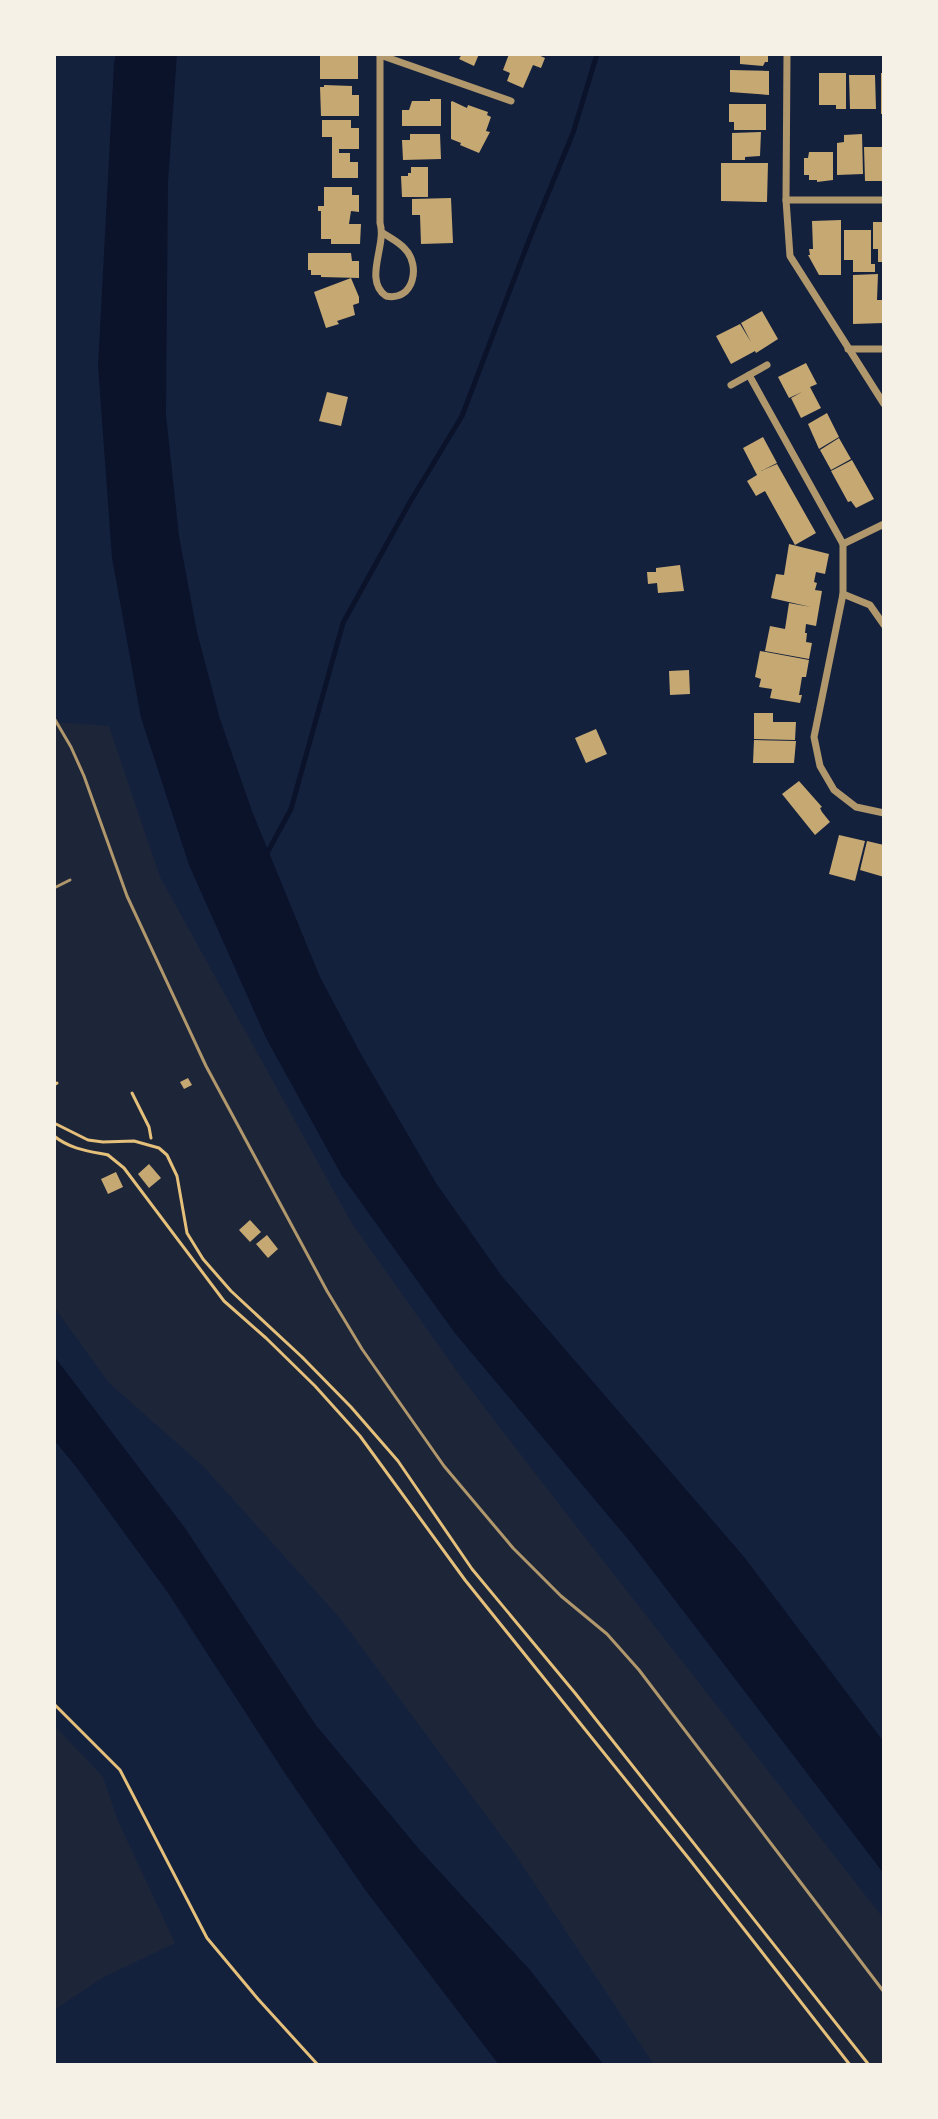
<svg xmlns="http://www.w3.org/2000/svg" width="938" height="2119" viewBox="0 0 938 2119" font-family="Signika,sans-serif">
  <style>
    .green { fill: #1d2539 }
    .water { fill: #0b132b }
    .lines { fill: none; stroke-linecap: round; stroke-linejoin: round }
    .stream { stroke: #0b132b; stroke-width: 5 }
    .building { fill: #c6a872 }
    .path { stroke: #e5c07b; stroke-width: 3 }
    .service { stroke: #b1986c; stroke-width: 3 }
    .minor { stroke: #b1986c; stroke-width: 7 }
  </style>
  <rect width="100%" height="100%" fill="#14213d"/>
  <!-- green -->
  <g class="green">
    <path d="M54,722L109,726L160,877L351,1222L458,1373L551,1494L884,1919V2065H654L517,1857L339,1617L203,1466L109,1383L54,1307Z"/>
    <path d="M54,1725L103,1777L118,1821L175,1943L102,1978L54,2010Z"/>
  </g>
  <!-- water -->
  <g class="water">
    <path d="M116,54H177L168,182L166,415L179,536L197,632L220,719L252,811L320,977L361,1054L436,1183L501,1275L745,1558L884,1742V1874L632,1544L454,1332L342,1176L266,1038L189,865L141,718L112,558L98,366L114,63Z"/>
    <path d="M54,1356L185,1528L315,1724L419,1849L530,1970L604,2065H499L366,1891L286,1775L168,1593L77,1468L54,1440Z"/>
  </g>
  <g class="lines">
    <!-- stream -->
    <path class="stream" d="M266,855L291,809L343,623L410,502L462,416L531,235L573,133L597,54"/>
  </g>
  <!-- building -->
  <g class="building">
    <rect x="320" y="54" width="38" height="25"/>
    <path d="M462,54H479L474,66L459,59Z"/>
    <path d="M509,54H536L545,58L541,68L533,65L523,88L507,81L510,73L503,70Z"/>
    <path d="M740,54H768V62H765L763,66L740,64Z"/>
    <path d="M730,70L769,71V95L730,92Z"/>
    <path d="M819,73H846V109H836V105H819Z"/>
    <rect x="881" y="73" width="3" height="41"/>
    <path d="M849,75H875L876,109H850Z"/>
    <path d="M324,85L352,86V95H359V116H321L320,87H324Z"/>
    <path d="M430,99H441V126H402V110H409L412,101H430Z"/>
    <path d="M452,101L467,108L468,105L488,112L487,115L491,117L486,131L490,132L479,153L460,145L461,143L451,139V102Z"/>
    <path d="M729,104H766V130H734V122H729Z"/>
    <path d="M322,120H351V128H359V149H339V153H350V162H358V178H332V137H322Z"/>
    <path d="M761,132L760,156L745,157V160H732V133Z"/>
    <path d="M410,134H440L441,159L403,160L402,140H410Z"/>
    <path d="M862,134L863,174L837,175V143L844,142V135Z"/>
    <path d="M864,147H884V181H865Z"/>
    <path d="M809,152H833V180L817,182V180H809V175H804V158H808Z"/>
    <path d="M721,163H768L767,202L721,201Z"/>
    <path d="M411,167H428V197H402L401,176H408V173H411Z"/>
    <path d="M324,187H352V195H359V212L351,211L349,224H361L360,244H331V239H321V211H318V206H324Z"/>
    <path d="M451,198L453,243L421,244L420,215H412V199Z"/>
    <path d="M841,220V275H819L808,255H810L809,249H813L812,221Z"/>
    <path d="M873,222H884V262H878V249H873Z"/>
    <path d="M844,230H871V264H875V272H853V260H844Z"/>
    <path d="M308,253H351L352,261H359V278L321,277V275H311V270H308Z"/>
    <path d="M878,274L877,300H883L884,323L853,324V275Z"/>
    <path d="M351,278L359,297V303L353,305L355,315L337,321L339,324L326,328L314,292Z"/>
    <path d="M762,311L778,339L756,353L755,351L731,364L716,336L740,324L751,342L741,323Z"/>
    <path d="M806,363L817,384L810,387L821,408L801,418L791,398L802,392L789,398L778,377Z"/>
    <path d="M327,392L348,397L341,426L319,421Z"/>
    <path d="M827,413L839,437L819,449L808,424Z"/>
    <path d="M763,437L777,463L761,471L777,464L816,533L795,545L765,491L756,496L747,481L757,475L743,448Z"/>
    <path d="M839,438L851,459L831,470L820,450Z"/>
    <path d="M852,460L874,499L856,508L851,501L848,502L831,471Z"/>
    <path d="M789,544L829,554L825,574L816,572L814,582L817,583L815,590L822,591L816,626L806,624L805,633H807L806,642L812,643L809,659L765,651L770,626L785,629L789,603L811,607L771,598L776,574L784,575Z"/>
    <path d="M680,565L684,591L658,593L657,583L648,584L647,572H656V568Z"/>
    <path d="M760,651L809,660L806,677H802L799,695H802L800,703L770,698L772,689L759,687L761,679L755,677Z"/>
    <path d="M689,670L690,694L670,695L669,671Z"/>
    <path d="M754,713H773V722H796L795,740L754,739Z"/>
    <path d="M596,729L607,754L586,763L575,738Z"/>
    <path d="M754,740L796,741L794,763H753Z"/>
    <path d="M799,781L822,807L820,808L822,812L830,822L815,835L782,794Z"/>
    <path d="M839,835L865,841L855,881L829,874Z"/>
    <path d="M867,841L884,845V877L860,870Z"/>
    <path d="M188,1078L192,1085L184,1089L180,1082Z"/>
    <path d="M149,1164L161,1178L149,1188L138,1174Z"/>
    <path d="M116,1172L123,1187L108,1194L101,1179Z"/>
    <path d="M250,1220L261,1232L250,1242L239,1230Z"/>
    <path d="M267,1235L278,1249L268,1258L256,1244Z"/>
  </g>
  <g class="lines">
    <!-- path -->
    <g class="path">
      <path d="M54,1085L57,1083"/>
      <path d="M132,1093L149,1127L151,1138"/>
      <path d="M54,1123L88,1140L103,1142L134,1141L159,1148L167,1155L177,1176L187,1233L203,1259L231,1291L302,1357L351,1407L398,1461L472,1569L575,1693L869,2065"/>
      <path d="M54,1136C70,1149 88,1151 108,1155"/>
      <path d="M108,1155L124,1168L224,1301L266,1338L315,1386L360,1436L465,1580L690,1860L850,2065"/>
      <path d="M54,1704L120,1770L207,1938L258,1999L318,2065"/>
    </g>
    <!-- service -->
    <g class="service">
      <path d="M54,718L71,747L84,776L127,896L206,1066L327,1291L362,1349L444,1466L513,1548L561,1596L607,1634L639,1670L884,1992"/>
      <path d="M54,888L70,880"/>
    </g>
    <!-- minor -->
    <g class="minor">
      <path d="M380,54V223C387,245 363,280 386,296C414,302 421,265 405,249C399,242 390,238 383,233"/>
      <path d="M787,54L786,200L790,256L884,404"/>
      <path d="M380,55L511,101"/>
      <path d="M786,200H884"/>
      <path d="M848,349H884"/>
      <path d="M749,375L843,544V594L814,737L820,766L834,790L856,807L884,813"/>
      <path d="M731,385L767,365"/>
      <path d="M843,544L884,524"/>
      <path d="M843,594L870,605L884,625"/>
    </g>
  </g>
  <!-- border -->
  <rect width="938" height="2119" fill="none" stroke="#f6f1e7" stroke-width="112"/>
</svg>
